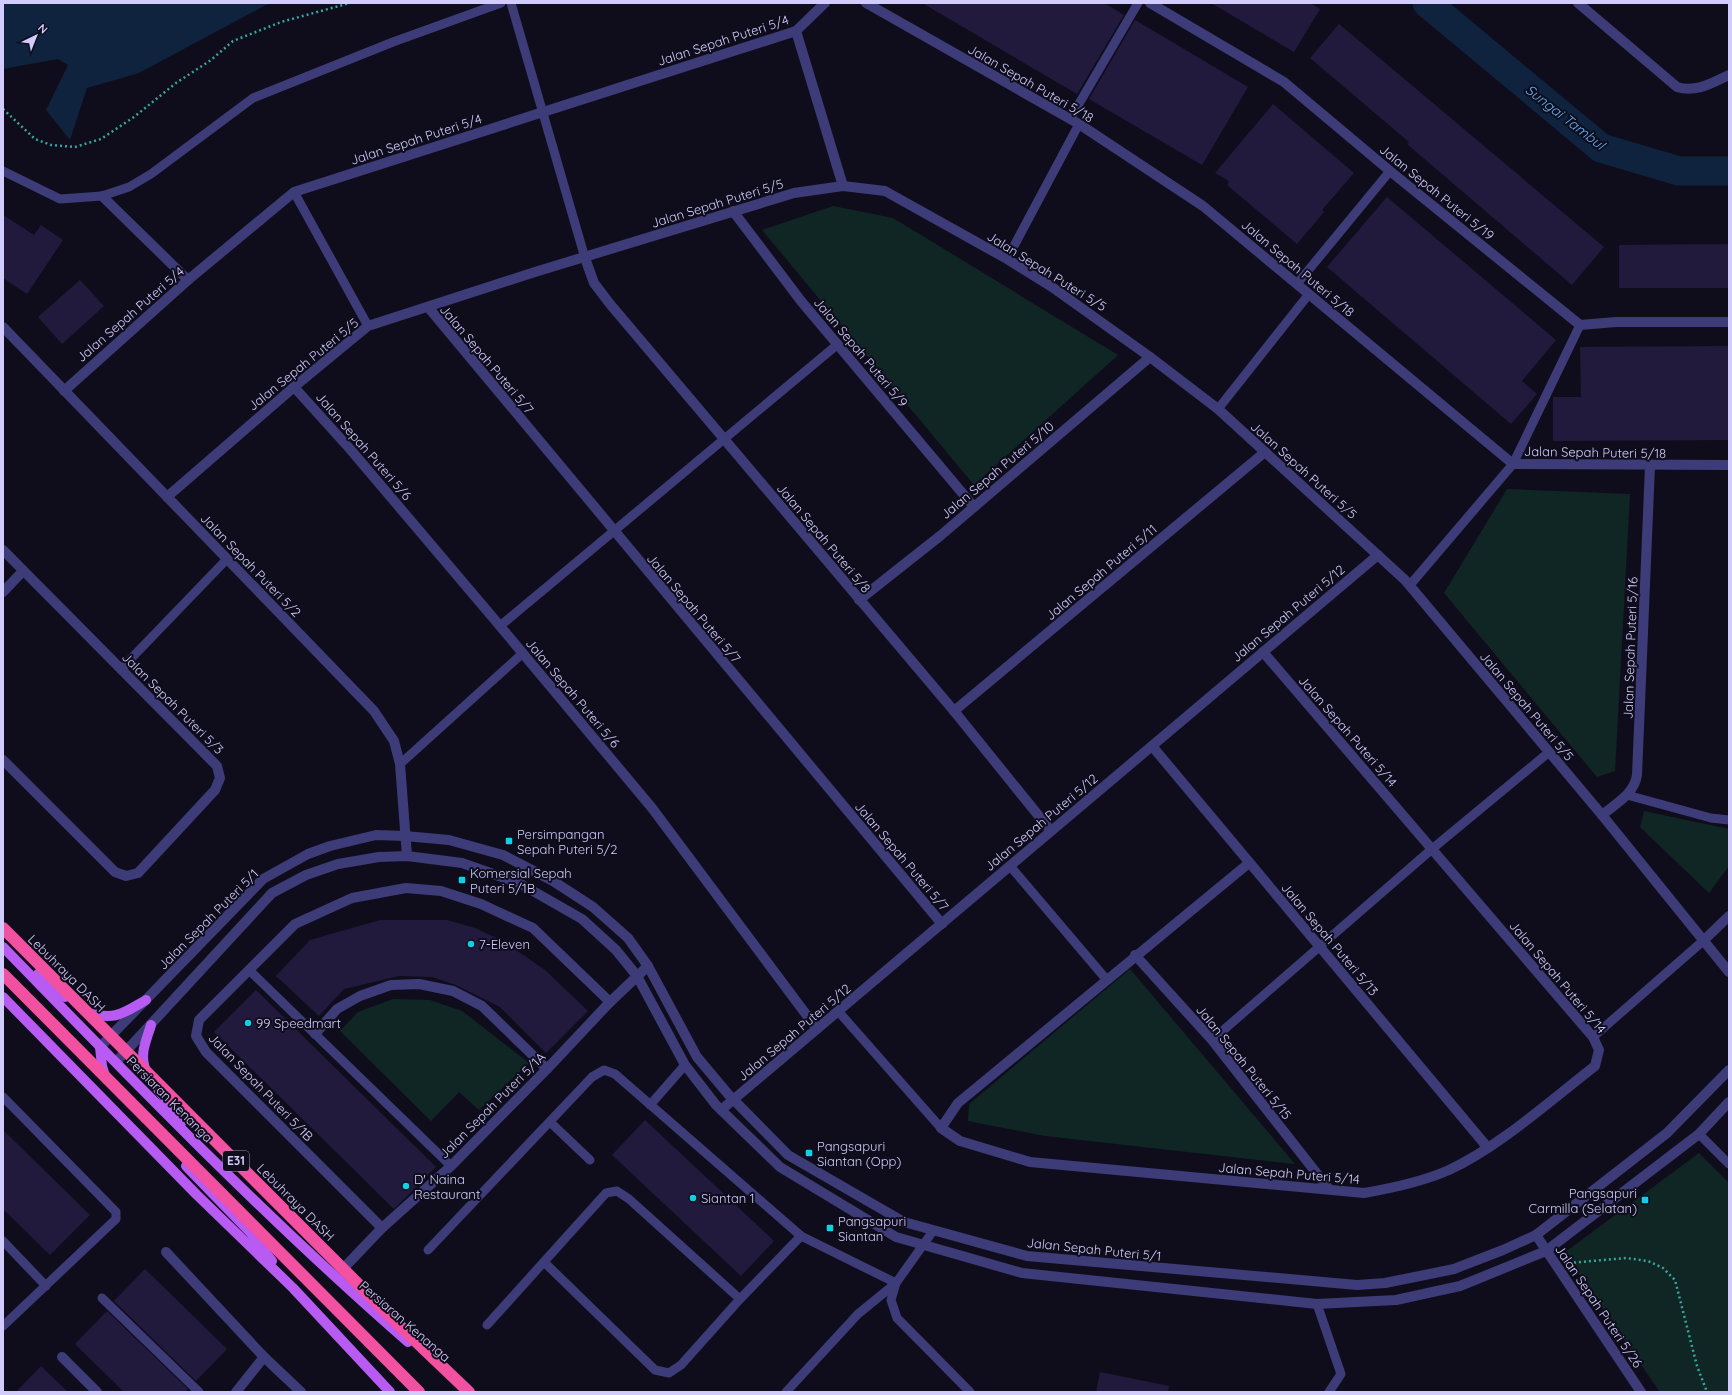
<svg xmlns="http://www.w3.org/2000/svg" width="1732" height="1395" viewBox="0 0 1732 1395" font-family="Quicksand,sans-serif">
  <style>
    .green { fill: #102625 }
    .water { fill: #0f223e }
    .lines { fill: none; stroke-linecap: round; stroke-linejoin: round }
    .river { stroke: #0f223e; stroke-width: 29 }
    .building { fill: #211a3c }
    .path { stroke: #35a69e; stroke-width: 2.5; stroke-dasharray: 2 3; stroke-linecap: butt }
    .service { stroke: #3d3b78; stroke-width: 9 }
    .minor { stroke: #3d3b78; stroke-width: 10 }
    .tertiary { stroke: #3d3b78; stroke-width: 10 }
    .primary { stroke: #b85bf3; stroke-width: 10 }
    .motorway-bridge { stroke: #f250a0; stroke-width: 12 }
    .poi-dot { fill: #10d0e3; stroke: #0f0d1c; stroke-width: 1.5 }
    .labels { text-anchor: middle; stroke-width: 4; stroke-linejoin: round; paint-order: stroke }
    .shield { fill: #0f0d1c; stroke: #9793b8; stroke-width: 1 }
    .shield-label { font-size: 12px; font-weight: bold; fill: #d1ccfb }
    .street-label { font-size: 13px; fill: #d1ccfb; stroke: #0f0d1c }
    .poi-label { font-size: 13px; fill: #d1ccfb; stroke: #0f0d1c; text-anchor: start }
    .water-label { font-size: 14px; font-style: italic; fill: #62b2f4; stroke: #0f0d1c }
  </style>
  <rect width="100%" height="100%" fill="#0f0d1c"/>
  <!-- green -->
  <g class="green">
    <path d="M833,206L893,218L1118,355L974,485L762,230Z"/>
    <path d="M1507,489L1630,494L1615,771L1597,777L1444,593Z"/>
    <path d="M1644,811L1729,829V866L1709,893L1640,827Z"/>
    <path d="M1130,969L1295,1164L1045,1136L968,1121L969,1104Z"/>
    <path d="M393,999L430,1000L462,1011L529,1063L479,1110L459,1092L431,1121L340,1031L358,1012Z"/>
    <path d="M1699,1153L1729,1183V1392H1660L1564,1253Z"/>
  </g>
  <!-- water -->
  <path class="water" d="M3,3H274L266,5L139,73L87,88L70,140L46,110L68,65L58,59L3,69Z"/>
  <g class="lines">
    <!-- river -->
    <path class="river" d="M1427,3L1601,148L1679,171H1729"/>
  </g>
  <!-- building -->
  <g class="building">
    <path d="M922,3H1104L1124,15L1077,94Z"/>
    <path d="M1211,3H1310L1320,9L1294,52Z"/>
    <path d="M1135,20L1248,87L1202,165L1089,99Z"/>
    <path d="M1339,24L1604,247L1572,285L1407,144L1409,142L1310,58Z"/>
    <path d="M1273,104L1354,173L1322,210L1324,212L1297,244L1227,185L1229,181L1215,173Z"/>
    <path d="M1387,197L1556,340L1522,381L1537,394L1511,424L1327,267Z"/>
    <path d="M3,215L34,235L41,225L63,240L27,294L3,278Z"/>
    <path d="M1729,244V288H1619V245Z"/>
    <path d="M80,280L104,306L62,344L38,317Z"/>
    <path d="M1729,346V440L1553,441V397H1581L1580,347Z"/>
    <path d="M380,920H447L475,928L503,941L545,970L588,1011L546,1053L500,1007L456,985L432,977L399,976L344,989L319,1016L276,976L310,940Z"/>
    <path d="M256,990L436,1167L394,1209L214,1032Z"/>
    <path d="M645,1120L774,1241L741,1276L612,1155Z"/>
    <path d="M3,1130L90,1215L50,1255L3,1209Z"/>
    <path d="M145,1269L227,1349L196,1381L114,1301Z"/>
    <path d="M107,1311L188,1389L185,1392H124L75,1344Z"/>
    <path d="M41,1366L68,1392H16Z"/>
    <path d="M1100,1372L1169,1386L1168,1392H1096Z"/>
  </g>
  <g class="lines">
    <!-- path -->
    <g class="path">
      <path d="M3,109L35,139L51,145L75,147L101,139L134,117L176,83L211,60L233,41L281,22L350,3"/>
      <path d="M1569,1263L1626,1258L1648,1261L1663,1268L1675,1280L1697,1366L1707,1392"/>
    </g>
    <!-- service -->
    <g class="service">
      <path d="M511,3L585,258"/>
      <path d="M1070,119L1138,3"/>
      <path d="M3,171L60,199L102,196L129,187L151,174L253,98L393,42L501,3"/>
      <path d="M294,192L368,326"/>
      <path d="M1007,259L1079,124"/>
      <path d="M1297,284L1390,171"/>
      <path d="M1218,409L1309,294"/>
      <path d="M1410,585L1513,464L1580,325"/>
      <path d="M500,626L838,344"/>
      <path d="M121,669L227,559"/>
      <path d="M400,764L523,653"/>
      <path d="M1627,795L1711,818L1729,820"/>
      <path d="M1010,866L1106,979"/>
      <path d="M249,970L451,1166"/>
      <path d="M838,1011L941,1128"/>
      <path d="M1593,1037L1703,941"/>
      <path d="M1212,1040L1432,849L1548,753"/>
      <path d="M3,1097L116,1212V1219L3,1326"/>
      <path d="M650,1105L685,1065"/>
      <path d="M550,1122L590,1160"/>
      <path d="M1699,1134L1729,1164"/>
      <path d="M933,1231L896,1283L891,1300L897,1318L970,1392"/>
      <path d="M3,1241L46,1286"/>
      <path d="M428,1250L592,1077L604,1070L615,1074L801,1236L896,1283L858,1314L786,1392"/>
      <path d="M544,1262L655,1370L669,1373L681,1365L740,1299L801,1236"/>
      <path d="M102,1298L199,1392"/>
      <path d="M1317,1304L1341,1374L1329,1392"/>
      <path d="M487,1325L606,1193L617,1191L629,1199L740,1299"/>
    </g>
    <!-- minor -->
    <g class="minor">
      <path d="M866,3L1079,124L1203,206L1513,464L1729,465"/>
      <path d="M1150,3L1284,82L1390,171L1580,325L1616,322H1729"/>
      <path d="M1578,3L1677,87C1696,93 1712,83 1729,75"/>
      <path d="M796,31L843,186"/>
      <path d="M102,196L188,280"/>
      <path d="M733,211L801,301L974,507"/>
      <path d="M585,258L594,283L610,304L954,711L1051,831"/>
      <path d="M428,307L942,924"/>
      <path d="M3,327L374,711L394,741L400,764L407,856"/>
      <path d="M294,387L350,449L500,626L652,808L817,1029"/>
      <path d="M64,391L188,280L294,192L796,31L825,3"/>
      <path d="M167,497L294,387L368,326L535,272L794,193L843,186L885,191L1007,259L1052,287L1150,357L1218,409L1405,580L1602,815L1729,972"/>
      <path d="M3,550L217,766L220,778L215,790L138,873L126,876L115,872L3,760"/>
      <path d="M3,592L23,571"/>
      <path d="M859,600L940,536L1150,357"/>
      <path d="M954,711L1265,452"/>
      <path d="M1152,746L1488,1148"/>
      <path d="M1602,815C1617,803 1634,794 1637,775L1650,466"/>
      <path d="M1249,863L958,1103L941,1128L960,1141L1030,1162L1364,1193C1393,1188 1422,1182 1449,1170C1499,1147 1551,1100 1595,1066L1599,1050L1593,1037L1263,652"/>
      <path d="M1703,941L1729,916"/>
      <path d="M1135,955L1212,1040L1329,1189"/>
      <path d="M315,1034L337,1009L360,996L391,985L419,984L453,991L482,1006L547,1069"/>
      <path d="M721,1110L1378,555"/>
      <path d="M382,1228L206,1052L196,1036L199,1020L295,924L352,898L406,888L441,891L481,904L533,928L610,1002"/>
      <path d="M1536,1235L1641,1392"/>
      <path d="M166,1252L264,1357L301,1392"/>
      <path d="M338,1274L382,1228L451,1166L547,1069L610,1002L648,966"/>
      <path d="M62,1357L97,1392"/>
      <path d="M236,1392L264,1357"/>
    </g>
    <!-- tertiary -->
    <g class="tertiary">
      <path d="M100,1047L263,879L308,854L330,846L376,835L405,836L449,840L503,855L553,881L593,907L628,938L648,966L697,1057L728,1094L788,1155L904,1222L1027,1256L1357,1285L1385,1283L1454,1269L1503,1250L1536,1235L1667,1133L1729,1070"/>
      <path d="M116,1062L272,893L306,875L338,864L379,857L407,856L462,863L519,883L582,919L616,950L637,976L685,1065L716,1105L780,1167L896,1237L1022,1273L1317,1304L1396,1300L1460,1286L1546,1251L1699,1134L1729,1102"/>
    </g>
    <!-- primary -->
    <g class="primary">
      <path d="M3,947C134,1082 266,1218 408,1342"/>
      <path d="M38,974L65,997"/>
      <path d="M3,997L197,1195L293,1288L390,1392"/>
      <path d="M86,1012C115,1021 122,1014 146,1000"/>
      <path d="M100,1047L102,1066L105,1076"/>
      <path d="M146,1071C139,1054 146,1042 151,1025"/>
      <path d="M158,1089L182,1122"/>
      <path d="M186,1166L250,1232L272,1261"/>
    </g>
    <!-- motorway-bridge -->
    <g class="motorway-bridge">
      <path d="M3,928L406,1332L469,1392"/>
      <path d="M3,974L419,1392"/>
    </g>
  </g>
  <!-- markers -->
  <g class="poi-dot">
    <rect x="505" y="837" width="8" height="8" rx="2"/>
    <rect x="458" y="876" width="8" height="8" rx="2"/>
    <circle cx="471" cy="944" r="4"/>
    <circle cx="248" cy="1023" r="4"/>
    <rect x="805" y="1149" width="8" height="8" rx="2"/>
    <circle cx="406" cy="1186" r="4"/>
    <circle cx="693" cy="1198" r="4"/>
    <rect x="1641" y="1196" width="8" height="8" rx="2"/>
    <rect x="826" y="1224" width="8" height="8" rx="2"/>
  </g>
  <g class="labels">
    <!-- shield labels -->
    <rect class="shield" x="223" y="1151" width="26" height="20" rx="3"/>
    <g class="shield-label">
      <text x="236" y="1165">E31</text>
    </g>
    <!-- street labels -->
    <g class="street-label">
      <text transform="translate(723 40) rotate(-18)" y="5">Jalan Sepah Puteri 5/4</text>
      <text transform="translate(1031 83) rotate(30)" y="5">Jalan Sepah Puteri 5/18</text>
      <text transform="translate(416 139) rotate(-18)" y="5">Jalan Sepah Puteri 5/4</text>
      <text transform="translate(1437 192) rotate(39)" y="5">Jalan Sepah Puteri 5/19</text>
      <text transform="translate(717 203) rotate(-17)" y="5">Jalan Sepah Puteri 5/5</text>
      <text transform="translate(1298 268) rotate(40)" y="5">Jalan Sepah Puteri 5/18</text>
      <text transform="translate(1047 271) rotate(32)" y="5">Jalan Sepah Puteri 5/5</text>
      <text transform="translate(130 314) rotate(-41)" y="5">Jalan Sepah Puteri 5/4</text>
      <text transform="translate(861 352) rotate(50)" y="5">Jalan Sepah Puteri 5/9</text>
      <text transform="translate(487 359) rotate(50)" y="5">Jalan Sepah Puteri 5/7</text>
      <text transform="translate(303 364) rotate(-39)" y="5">Jalan Sepah Puteri 5/5</text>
      <text transform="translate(364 446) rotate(49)" y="5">Jalan Sepah Puteri 5/6</text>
      <text transform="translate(1595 452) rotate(1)" y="5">Jalan Sepah Puteri 5/18</text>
      <text transform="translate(997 470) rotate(-40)" y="5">Jalan Sepah Puteri 5/10</text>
      <text transform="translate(1304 470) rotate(42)" y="5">Jalan Sepah Puteri 5/5</text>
      <text transform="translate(824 538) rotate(50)" y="5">Jalan Sepah Puteri 5/8</text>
      <text transform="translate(251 565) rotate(46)" y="5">Jalan Sepah Puteri 5/2</text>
      <text transform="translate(1101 572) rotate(-40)" y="5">Jalan Sepah Puteri 5/11</text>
      <text transform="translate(694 608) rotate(50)" y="5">Jalan Sepah Puteri 5/7</text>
      <text transform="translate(1288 613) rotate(-40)" y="5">Jalan Sepah Puteri 5/12</text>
      <text transform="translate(1630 648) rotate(-88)" y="5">Jalan Sepah Puteri 5/16</text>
      <text transform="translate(573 693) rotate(50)" y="5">Jalan Sepah Puteri 5/6</text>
      <text transform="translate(173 703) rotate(45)" y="5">Jalan Sepah Puteri 5/3</text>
      <text transform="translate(1527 706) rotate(50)" y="5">Jalan Sepah Puteri 5/5</text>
      <text transform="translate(1348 731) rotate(49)" y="5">Jalan Sepah Puteri 5/14</text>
      <text transform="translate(1041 822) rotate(-40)" y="5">Jalan Sepah Puteri 5/12</text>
      <text transform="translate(902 856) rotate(50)" y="5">Jalan Sepah Puteri 5/7</text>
      <text transform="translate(208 919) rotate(-45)" y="5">Jalan Sepah Puteri 5/1</text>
      <text transform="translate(1330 939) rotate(50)" y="5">Jalan Sepah Puteri 5/13</text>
      <text transform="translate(67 973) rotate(45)" y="5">Lebuhraya DASH</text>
      <text transform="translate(1558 977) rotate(50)" y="5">Jalan Sepah Puteri 5/14</text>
      <text transform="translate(794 1032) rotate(-40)" y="5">Jalan Sepah Puteri 5/12</text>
      <text transform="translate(1244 1062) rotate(51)" y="5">Jalan Sepah Puteri 5/15</text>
      <text transform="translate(261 1087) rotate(46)" y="5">Jalan Sepah Puteri 5/1B</text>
      <text transform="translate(170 1099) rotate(45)" y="5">Persiaran Kenanga</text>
      <text transform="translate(492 1105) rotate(-45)" y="5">Jalan Sepah Puteri 5/1A</text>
      <text transform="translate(1289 1173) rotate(5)" y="5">Jalan Sepah Puteri 5/14</text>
      <text transform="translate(296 1202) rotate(45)" y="5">Lebuhraya DASH</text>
      <text transform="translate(1094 1249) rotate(6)" y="5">Jalan Sepah Puteri 5/1</text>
      <text transform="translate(1599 1306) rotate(56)" y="5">Jalan Sepah Puteri 5/26</text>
      <text transform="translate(405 1321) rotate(41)" y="5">Persiaran Kenanga</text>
    </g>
    <!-- poi labels -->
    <g class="poi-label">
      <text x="517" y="839">Persimpangan<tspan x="517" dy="15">Sepah Puteri 5/2</tspan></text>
      <text x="470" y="878">Komersial Sepah<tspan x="470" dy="15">Puteri 5/1B</tspan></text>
      <text x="479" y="949">7-Eleven</text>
      <text x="256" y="1028">99 Speedmart</text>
      <text x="817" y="1151">Pangsapuri<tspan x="817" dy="15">Siantan (Opp)</tspan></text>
      <text x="414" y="1184">D' Naina<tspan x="414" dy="15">Restaurant</tspan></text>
      <text x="1637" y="1198" text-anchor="end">Pangsapuri<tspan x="1637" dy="15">Carmilla (Selatan)</tspan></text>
      <text x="701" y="1203">Siantan 1</text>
      <text x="838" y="1226">Pangsapuri<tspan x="838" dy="15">Siantan</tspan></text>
    </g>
    <!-- water labels -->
    <g class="water-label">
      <text transform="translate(1565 117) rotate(38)" y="5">Sungai Tambul</text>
    </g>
  </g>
  <!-- border -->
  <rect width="1732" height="1395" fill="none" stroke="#d1ccfb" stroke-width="8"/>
  <!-- north arrow -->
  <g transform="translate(36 36) rotate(43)" stroke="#0f0d1c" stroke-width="3" paint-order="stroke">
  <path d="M0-3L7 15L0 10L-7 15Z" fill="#d1ccfb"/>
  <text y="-6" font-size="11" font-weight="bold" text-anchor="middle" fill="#d1ccfb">N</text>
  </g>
</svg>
